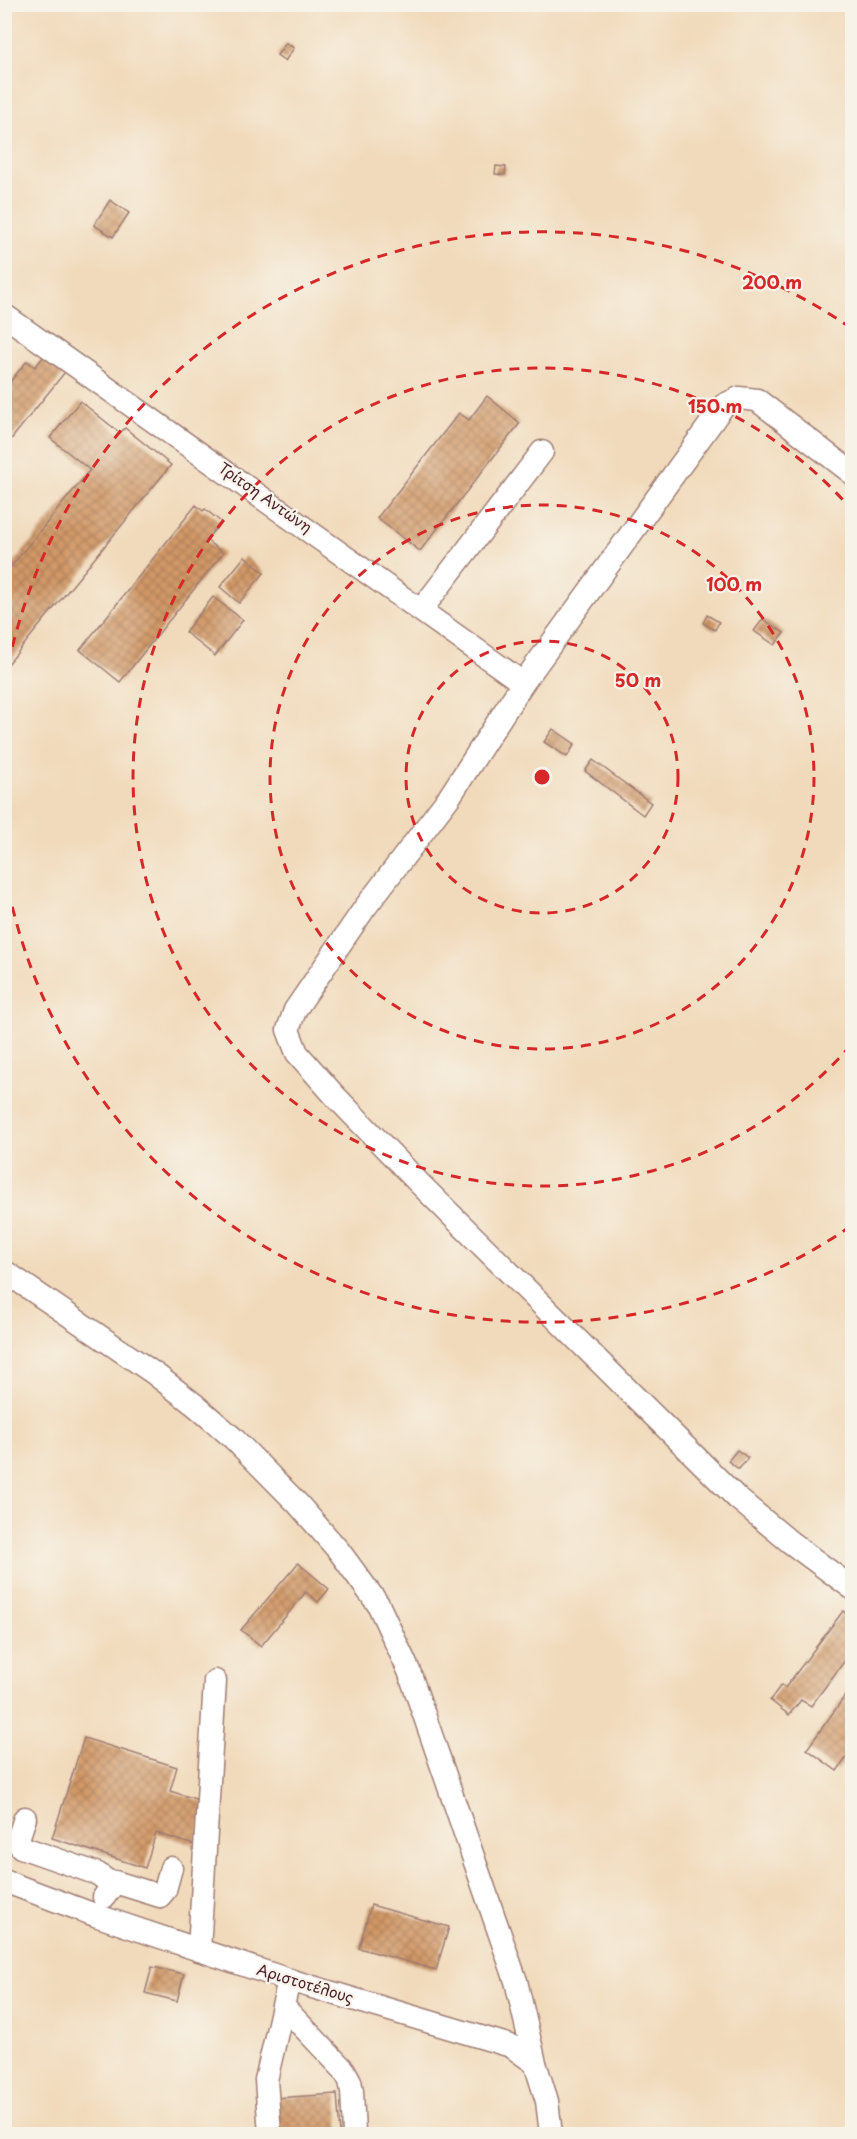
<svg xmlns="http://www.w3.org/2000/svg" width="857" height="2139" viewBox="0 0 857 2139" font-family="'Playpen Sans',sans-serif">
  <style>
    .building { fill: url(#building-cross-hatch) }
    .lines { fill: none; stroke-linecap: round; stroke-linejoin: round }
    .minor-casing { stroke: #9e7c73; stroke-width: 25 }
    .minor { stroke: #fff; stroke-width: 22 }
    .ring { fill: none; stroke: #d62828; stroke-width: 3; stroke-dasharray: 10 8 }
    .labels { text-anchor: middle; stroke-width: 4.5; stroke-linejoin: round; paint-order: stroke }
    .street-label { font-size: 15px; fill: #4a1f2b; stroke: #f7f3e8 }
    .centre { fill: #d62828; stroke: #f7f3e8; stroke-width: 3 }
    .ring-label { font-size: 18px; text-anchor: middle; font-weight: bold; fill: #d62828; stroke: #f7f3e8; stroke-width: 4.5; stroke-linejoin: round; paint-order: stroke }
  </style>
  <defs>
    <pattern id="building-cross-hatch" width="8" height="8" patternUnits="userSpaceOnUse" patternTransform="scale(1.5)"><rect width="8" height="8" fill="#d29967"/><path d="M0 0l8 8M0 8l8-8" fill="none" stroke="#ac7c55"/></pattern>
  </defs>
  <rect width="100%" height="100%" fill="#f7f3e8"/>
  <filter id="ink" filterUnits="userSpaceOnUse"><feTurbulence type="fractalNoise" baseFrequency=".0167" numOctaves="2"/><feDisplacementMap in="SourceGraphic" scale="12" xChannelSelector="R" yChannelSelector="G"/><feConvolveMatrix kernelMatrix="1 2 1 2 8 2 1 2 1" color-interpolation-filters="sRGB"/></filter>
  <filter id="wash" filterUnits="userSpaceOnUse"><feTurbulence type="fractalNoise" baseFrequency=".008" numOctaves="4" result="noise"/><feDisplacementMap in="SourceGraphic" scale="24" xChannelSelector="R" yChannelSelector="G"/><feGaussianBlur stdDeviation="1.35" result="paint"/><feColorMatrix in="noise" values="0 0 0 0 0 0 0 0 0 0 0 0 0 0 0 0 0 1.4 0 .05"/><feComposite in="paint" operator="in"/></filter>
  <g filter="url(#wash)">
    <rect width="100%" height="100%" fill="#f1dabb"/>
    <g id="blocks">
      <!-- building -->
      <g class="building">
        <path d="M286,43L294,48L285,61L277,55Z"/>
        <path d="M496,166L506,167L505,175L495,174Z"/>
        <path d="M110,200L129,213L113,237L94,225Z"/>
        <path d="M44,356L65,372L4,448V389L27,361L35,367Z"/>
        <path d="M487,396L520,423L420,551L377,518L459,413L469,420Z"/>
        <path d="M80,401L120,433L125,428L171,465L4,669V575L90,470L50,438Z"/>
        <path d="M196,505L203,511L205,509L221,522L206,540L223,553L120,682L80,650Z"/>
        <path d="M245,556L264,573L239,603L220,587Z"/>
        <path d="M213,597L243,620L215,656L185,632Z"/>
        <path d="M707,615L719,622L715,630L703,623Z"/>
        <path d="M763,619L784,633L775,645L754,631Z"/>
        <path d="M553,729L575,744L567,757L544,742Z"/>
        <path d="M593,760L651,803L643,815L585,771Z"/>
        <path d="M737,1450L748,1458L739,1469L728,1461Z"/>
        <path d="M298,1563L329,1589L318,1602L306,1592L261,1646L241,1630Z"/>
        <path d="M843,1611L852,1618V1651L811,1706L801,1700L789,1715L770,1700L781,1685L785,1688Z"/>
        <path d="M852,1686V1750L837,1771L807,1749Z"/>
        <path d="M84,1738L177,1767L170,1791L208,1803L194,1845L156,1833L145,1868L52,1838Z"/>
        <path d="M371,1905L449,1927L436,1970L359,1948Z"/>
        <path d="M152,1967L184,1974L177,2001L145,1993Z"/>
        <path d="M337,2094L340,2134H277L275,2098Z"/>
      </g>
    </g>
  </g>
  <g filter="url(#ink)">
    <use href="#blocks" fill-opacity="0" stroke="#9e7c73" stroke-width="1.5"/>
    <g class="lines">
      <defs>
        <g id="minor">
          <path d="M4,315L523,683"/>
          <path d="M852,473L757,400L739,398L724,405L523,683L450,796L364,909L295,1010L288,1030L297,1053L335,1096L420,1184L737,1498L790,1542L852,1588"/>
          <path d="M422,609L542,452"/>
          <path d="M4,1271L155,1374L195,1405L233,1438L298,1504L339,1551L378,1604L409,1671L516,1981L535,2063"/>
          <path d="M25,1818L18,1839L21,1847L98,1874L106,1880L110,1887"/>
          <path d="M4,1881L95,1915L289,1980L511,2046L535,2063L547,2101L551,2134"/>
          <path d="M104,1897L115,1882L160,1896L165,1890L171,1868"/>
          <path d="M199,1950L215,1681"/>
          <path d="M283,2006L344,2070L350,2081L352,2091L354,2134"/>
          <path d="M270,2134L266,2080L289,1980"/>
        </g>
      </defs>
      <!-- minor casing -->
      <use href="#minor" class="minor-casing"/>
      <!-- minor -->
      <use href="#minor" class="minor"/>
    </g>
  </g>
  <!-- distance rings -->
  <g class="ring">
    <circle cx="542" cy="777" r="136"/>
    <circle cx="542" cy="777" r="272"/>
    <path d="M851 1045A409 409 0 1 1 851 509"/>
    <path d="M851 1226A545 545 0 0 1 5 872M5 682A545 545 0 0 1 851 328"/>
  </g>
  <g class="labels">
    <!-- street labels -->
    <g class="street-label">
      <text transform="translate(265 498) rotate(35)" y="5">Τρίτση Αντώνη</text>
      <text transform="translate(305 1984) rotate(17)" y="5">Αριστοτέλους</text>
    </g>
  </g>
  <circle cx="542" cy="777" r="9" class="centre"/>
  <g class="ring-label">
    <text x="772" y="289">200 m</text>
    <text x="715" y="413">150 m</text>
    <text x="734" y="591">100 m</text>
    <text x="638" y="687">50 m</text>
  </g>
  <!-- margin -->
  <rect width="857" height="2139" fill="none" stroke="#f7f3e8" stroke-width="24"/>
</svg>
